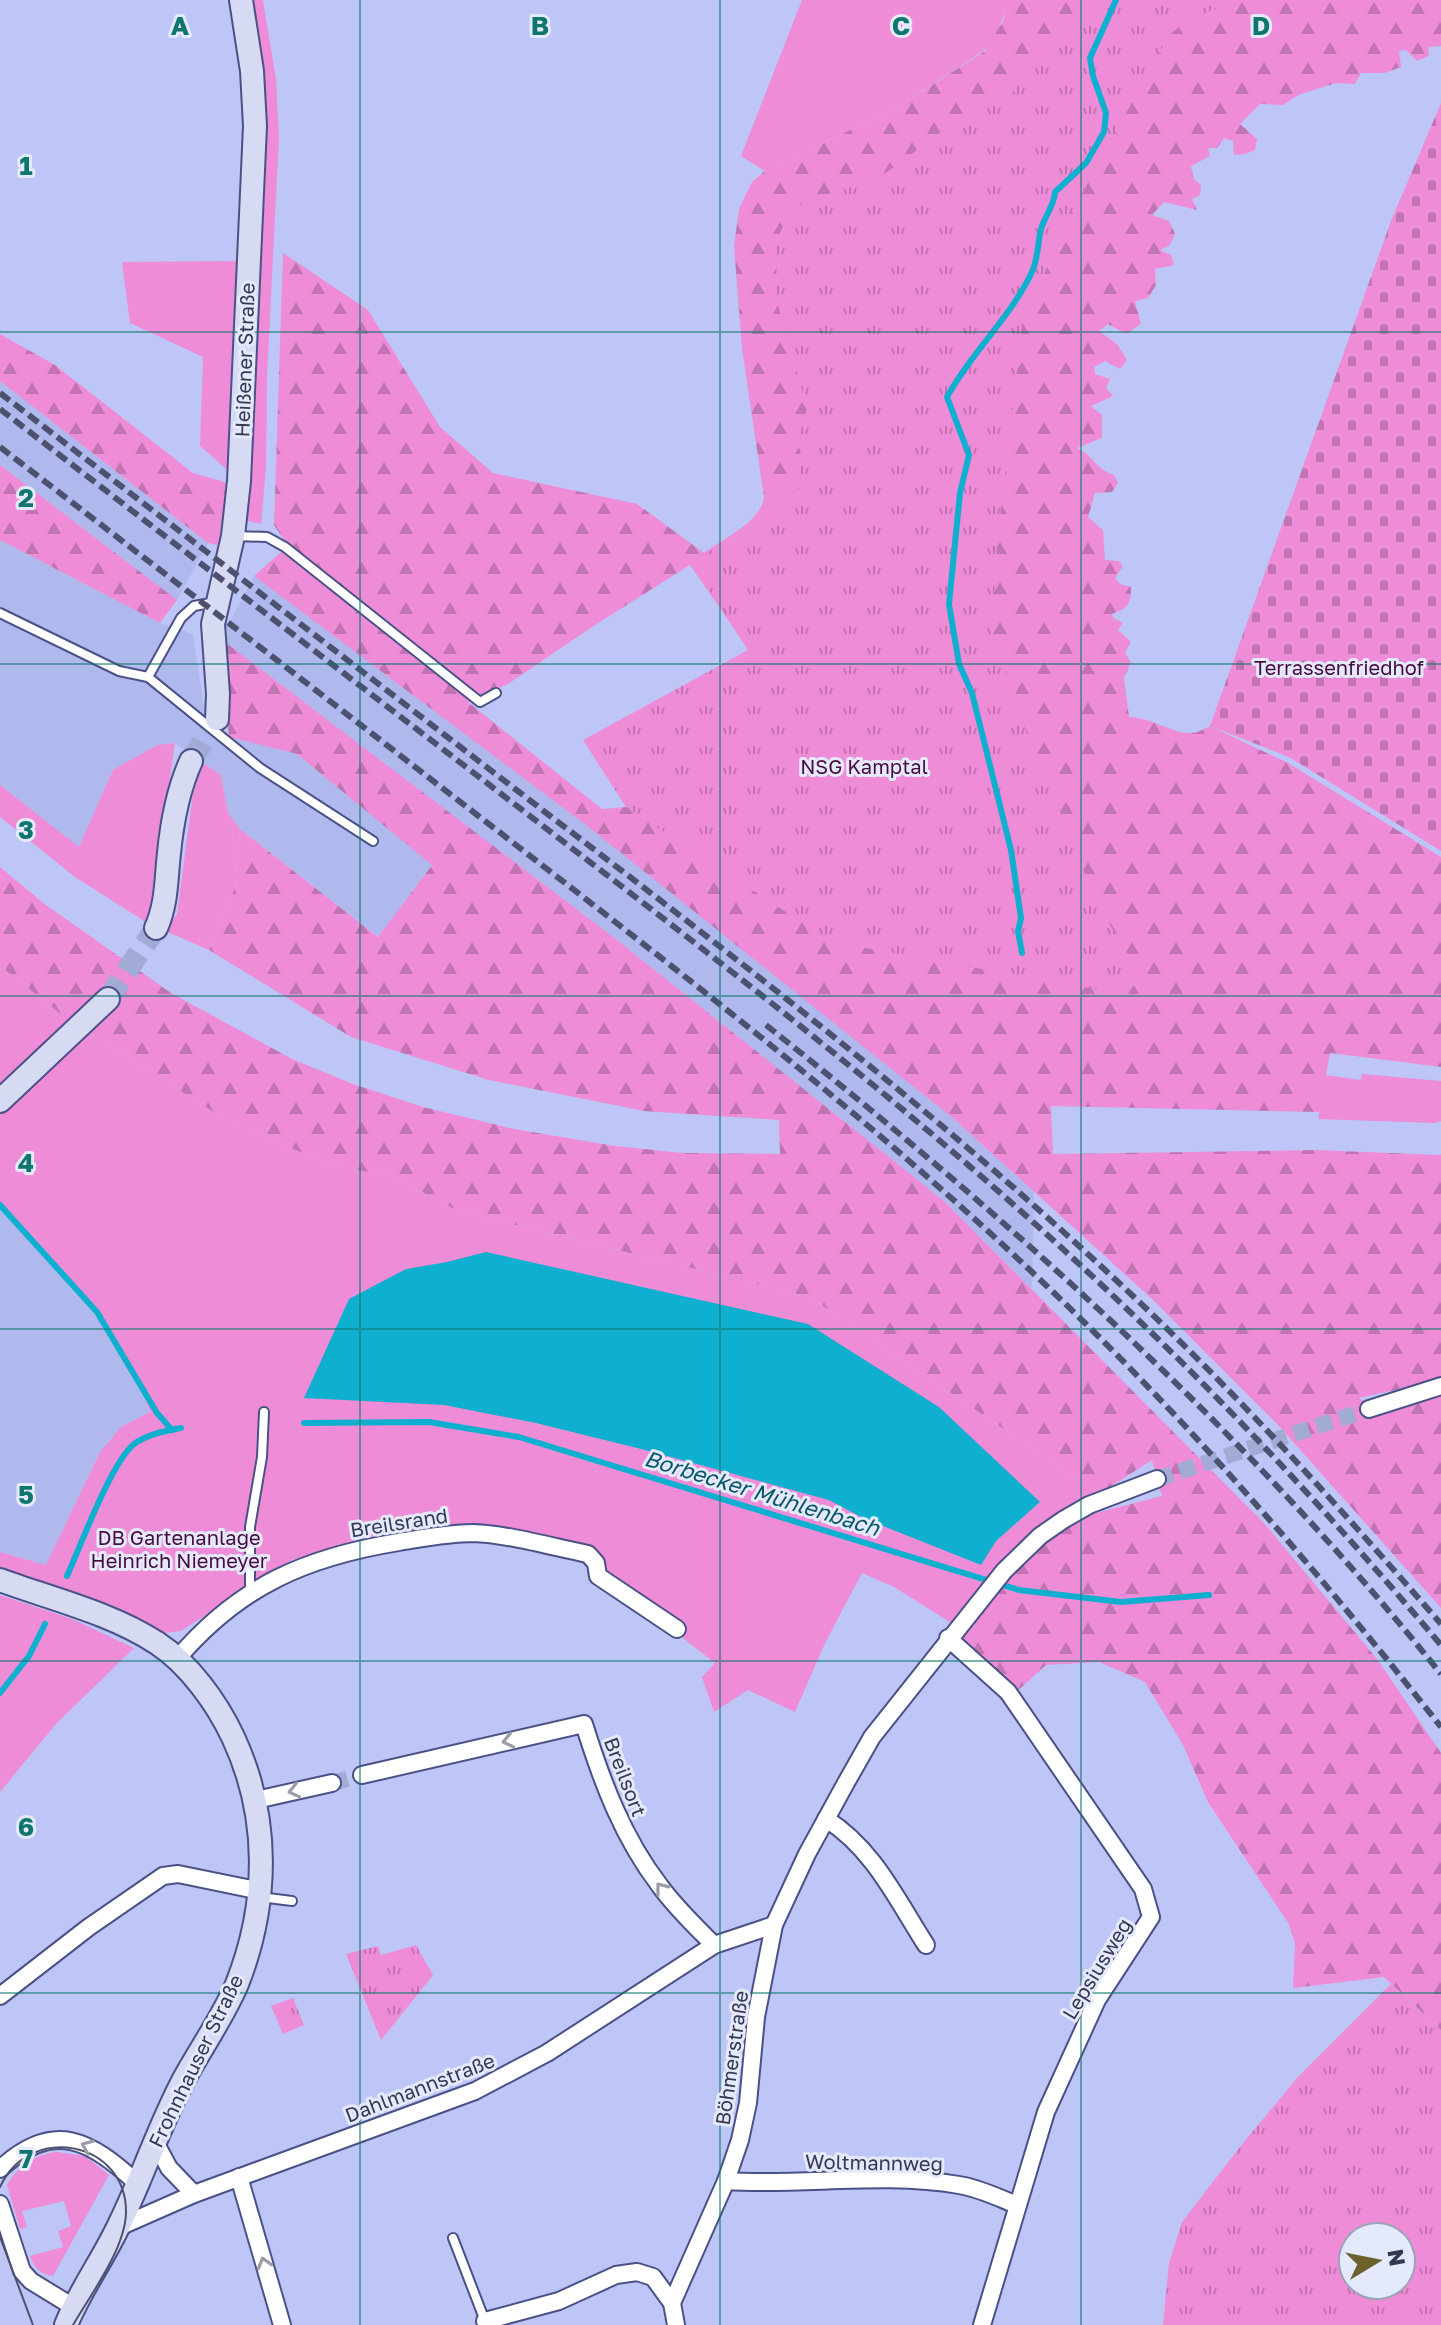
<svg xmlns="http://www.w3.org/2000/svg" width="1441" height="2325" viewBox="0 0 1441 2325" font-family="'Golos Text',sans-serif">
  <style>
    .built { fill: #afb9ed }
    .green { fill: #ee8cd7 }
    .forest { fill: url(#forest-firs); fill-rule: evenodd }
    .cemetery { fill: url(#cemetery-stones) }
    .park { fill: url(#park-tufts); fill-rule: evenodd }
    .water { fill: #0fb0cf }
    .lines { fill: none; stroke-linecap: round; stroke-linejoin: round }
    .stream { stroke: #0fb0cf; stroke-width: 6 }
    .street-tunnel { stroke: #a2aad6; stroke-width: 16; stroke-dasharray: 16 8; stroke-linecap: butt }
    .secondary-tunnel { stroke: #a2aad6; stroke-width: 22; stroke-dasharray: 22 11; stroke-linecap: butt }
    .lane-casing { stroke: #4a5186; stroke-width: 12 }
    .street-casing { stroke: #4a5186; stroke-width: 20 }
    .secondary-casing { stroke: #4a5186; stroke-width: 26 }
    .lane { stroke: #fff; stroke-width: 8 }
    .street { stroke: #fff; stroke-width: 16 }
    .secondary { stroke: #d6daf2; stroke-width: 22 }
    .tram { stroke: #4c516f; stroke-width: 2 }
    .rail { stroke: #4c516f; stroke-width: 6; stroke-dasharray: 12 6; stroke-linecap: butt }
    .oneway { stroke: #9a9ca8 }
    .grid { fill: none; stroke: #0f766e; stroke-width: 2; stroke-opacity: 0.55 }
    .labels { text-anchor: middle; stroke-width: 6; stroke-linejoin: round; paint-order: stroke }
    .street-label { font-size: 20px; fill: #343851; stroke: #e5e9fc }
    .park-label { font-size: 20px; fill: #490b3e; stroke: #e5e9fc }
    .water-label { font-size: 22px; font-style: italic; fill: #065868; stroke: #e5e9fc }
    .grid-label { font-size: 26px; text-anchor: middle; font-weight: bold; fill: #0f766e; stroke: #e5e9fc; stroke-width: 6; stroke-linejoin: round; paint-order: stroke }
  </style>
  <defs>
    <pattern id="forest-firs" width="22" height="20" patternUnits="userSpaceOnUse" patternTransform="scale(2)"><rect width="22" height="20" fill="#ee8cd7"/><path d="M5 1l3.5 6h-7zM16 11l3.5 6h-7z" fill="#c273b1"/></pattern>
    <pattern id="cemetery-stones" width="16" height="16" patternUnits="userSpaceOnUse" patternTransform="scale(2)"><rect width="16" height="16" fill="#ee8cd7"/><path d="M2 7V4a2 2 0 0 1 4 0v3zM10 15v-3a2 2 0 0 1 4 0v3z" fill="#c273b1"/></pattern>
    <pattern id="park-tufts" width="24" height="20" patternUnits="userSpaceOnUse" patternTransform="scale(2)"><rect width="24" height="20" fill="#ee8cd7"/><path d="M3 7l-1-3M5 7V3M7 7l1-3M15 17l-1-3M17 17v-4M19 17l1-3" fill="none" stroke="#c273b1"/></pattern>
  </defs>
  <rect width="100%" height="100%" fill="#bdc6f7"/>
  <!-- built -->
  <g class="built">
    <path d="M0,381L208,543L177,600L0,465Z"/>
    <path d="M0,540L160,623L193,634L205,714L229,737L297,754L432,864L379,937L240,829L228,813L221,775L175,743L157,745L113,770L79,847L0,785Z"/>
    <path d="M254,576L586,825L706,918L954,1119L1034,1192L1032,1289L944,1201L612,936L221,639Z"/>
    <path d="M0,1203L51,1259L73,1289L95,1306L139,1382L150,1412L121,1427L100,1452L46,1565L0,1552Z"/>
  </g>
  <!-- green -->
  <g class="green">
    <path d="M248,0H263L276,79L279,137L267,376L266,467L261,524L244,520Z"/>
    <path d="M802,0H1008V5L995,37L985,50L894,109L765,171L741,156Z"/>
    <path d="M239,261L231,473L200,446L203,357L130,323L122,262Z"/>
    <path d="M175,743L149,924L75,877L0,817V785L79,847L113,770L157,745Z"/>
    <path d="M203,763L221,775L228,813L240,829L235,887L209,950L165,931L177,914L193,793Z"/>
    <path d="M0,966L67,1019L231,1123L334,1166L392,1176L458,1211L810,1297L1099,1494L956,1626L894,1587L862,1573L825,1643L795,1712L748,1690L714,1712L702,1677L715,1663L601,1574L598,1561L447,1528L367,1537L292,1560L181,1631L165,1633L129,1614L0,1570V1552L46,1565L100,1452L121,1427L150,1412L139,1382L95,1306L73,1289L51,1259L0,1203Z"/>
    <path d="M1362,1074L1441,1081V1121L1435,1123L1318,1119L1325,1075L1361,1080Z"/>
    <path d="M0,1595L72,1619L134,1648L56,1724L0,1792Z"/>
    <path d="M57,2152L85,2156L109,2175L53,2276C39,2273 35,2269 30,2256L63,2247L58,2231L71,2226L64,2201L22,2211L27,2227L20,2229L7,2185C18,2166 35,2154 57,2152Z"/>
  </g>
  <!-- forest -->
  <g class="forest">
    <path d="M1008,0H1441V46L1428,47L1429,56L1417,61L1406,50L1399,51L1401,67L1385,73H1361L1355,84L1336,83L1298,95L1283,105L1260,104L1240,124L1257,139L1255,150L1245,154L1234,155L1233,141L1224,138L1217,148H1208L1210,156L1191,166L1194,179L1201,185L1200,195L1192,199L1197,210L1164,202L1152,215L1169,221L1175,234L1170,245L1160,250L1171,255L1174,265L1155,269L1156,285L1148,298L1135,301L1141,324L1126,334L1108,324L1099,331L1117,344L1127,360L1120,369L1105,361L1094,367L1095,374L1110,379L1106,388L1113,396L1091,406L1102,415V438L1077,448C1094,456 1094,468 1114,475L1118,483L1112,492L1095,493L1088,517L1103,530L1105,560L1119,561L1123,566L1115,578L1120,584L1131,587C1131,604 1128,608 1112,614L1113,618L1123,623L1118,630L1131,642L1125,653L1131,662L1124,678L1129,717C1153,718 1173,734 1192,733C1198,733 1205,728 1210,726L1288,763L1441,857V1067L1330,1053L1319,1112L1051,1106L1053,1154L1315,1150L1441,1155V1380L1359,1398L1382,1413L1441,1394V1608L1278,1425L1152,1299L954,1119L586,825L254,576L288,546L274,525L283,253L368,310L440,427L493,473L637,504L704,553C723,539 762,521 764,497L742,349L734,246L739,209L752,182L765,171L894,109L985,51L1003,21ZM690,565L767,676L626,807L602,809L468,702L508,684L595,625Z"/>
    <path d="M0,334L55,365L193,473L228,483L225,517L217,545L208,543L0,381Z"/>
    <path d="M0,465L177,600L160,623L0,540Z"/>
    <path d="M221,639L612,936L944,1201L1264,1523L1377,1659L1441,1753V2030L1384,1977L1293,1988L1295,1944L1289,1924L1208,1802L1183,1745L1145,1682L1099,1662L1046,1665L1012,1696L951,1638L1042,1538L1088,1515L1162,1496L1152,1460L1099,1494L810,1297L458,1211L392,1176L334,1166L231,1123L67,1019L0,966V867L46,905L171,993L292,1059L353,1084L423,1107L514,1129L615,1146L683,1153L780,1154L779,1120L644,1111L489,1080L351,1037L209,950L235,887L240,829L378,937L432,865L297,754L229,737Z"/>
  </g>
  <!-- cemetery -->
  <path class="cemetery" d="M1441,103V851L1289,757L1210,726L1391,221Z"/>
  <!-- park -->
  <g class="park">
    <path d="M1085,0H1241L1191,18L1169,35L1068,219L1022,325L997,544L992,629L1017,709L1100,908L1127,953L1151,962L1127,995L832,942L626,807L583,740L748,650L692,564L799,489L802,459L798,442L807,407L776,298L777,238L787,219L805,201L863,183L887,172L952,124L987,102L1011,94L1084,5Z"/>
    <path d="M416,1945L433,1975L381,2040L346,1954L378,1946L381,1955Z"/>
    <path d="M1391,1984L1441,2030V2325H1163L1169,2263L1182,2222L1239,2148L1298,2077ZM1353,2237H1401V2285H1353Z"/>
    <path d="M293,1998L304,2025L283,2034L271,2006Z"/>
  </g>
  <!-- water -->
  <path class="water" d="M486,1252L808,1324L939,1407L1040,1502L996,1541L981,1565L863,1518L829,1500L645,1450L536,1423L444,1405L304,1398L349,1299L406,1269L447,1262Z"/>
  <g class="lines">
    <!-- stream -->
    <g class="stream">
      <path d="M1022,953L1018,931L1021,918L1011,850L972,693L959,664L949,604L960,493L969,455L947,397C971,353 1009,319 1031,274C1039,259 1037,241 1042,226C1047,213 1054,205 1055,192L1086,163L1104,132L1106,113L1093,76L1090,58L1116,0"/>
      <path d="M0,1205L97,1312L157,1413L172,1430"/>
      <path d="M304,1423L429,1422L519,1437L1019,1590L1121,1602L1209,1595"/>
      <path d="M67,1576C81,1545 111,1463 134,1444C147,1434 166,1431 181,1428"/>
      <path d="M0,1693L29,1656L45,1624"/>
    </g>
    <!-- street-tunnel -->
    <g class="street-tunnel">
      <path d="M1157,1479L1369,1409"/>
      <path d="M332,1783L362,1775"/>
    </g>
    <!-- secondary-tunnel -->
    <g class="secondary-tunnel">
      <path d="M191,761L217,719"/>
      <path d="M108,999L156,928"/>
    </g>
    <defs>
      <g id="lane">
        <path d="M234,536L267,537L285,547L480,702L496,693"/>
        <path d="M0,613L119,671L148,677L260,768L373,841"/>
        <path d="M148,677L181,618L194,606L216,602"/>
        <path d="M250,1593V1527L262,1457L264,1412"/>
        <path d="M260,1897L292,1901"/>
        <path d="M453,2238L485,2321"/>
      </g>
      <g id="street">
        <path d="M1369,1409L1441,1386"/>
        <path d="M948,1638L1008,1692L1143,1889L1151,1917L1097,2000L1046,2112L982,2325"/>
        <path d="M177,1659C239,1586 306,1557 399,1542C424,1538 448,1533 473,1533C507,1534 553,1547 588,1554L596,1563L598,1576L677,1629"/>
        <path d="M362,1775L584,1724C602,1782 623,1838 660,1886C676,1908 695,1926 714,1945"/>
        <path d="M256,1800L332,1783"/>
        <path d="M826,1819C873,1848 897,1900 926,1945"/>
        <path d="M0,1996L89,1927L163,1876L178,1874L261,1891"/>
        <path d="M155,2142L169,2168L194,2194"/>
        <path d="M0,2169C54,2119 90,2140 138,2184"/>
        <path d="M239,2177L282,2325"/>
        <path d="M726,2181C804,2186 882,2172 959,2185C979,2188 999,2198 1017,2205"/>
        <path d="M0,2204L22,2271L31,2281L75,2308"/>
        <path d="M119,2227L194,2194L475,2091L547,2053L714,1945L774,1925"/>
        <path d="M485,2321L559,2301L616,2275L637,2272L653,2277L672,2303"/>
        <path d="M676,2325L672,2303L726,2181L740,2140L748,2103L756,2017L774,1925L807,1854L847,1781L872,1737L1004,1571L1040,1536L1063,1520L1089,1505L1157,1479"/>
      </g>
      <g id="secondary">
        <path d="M217,719L218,694L213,624L233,536L239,481L255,126L252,71L241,0"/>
        <path d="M156,928C167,904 166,879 169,853C172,822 178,790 191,761"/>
        <path d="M0,1101L108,999"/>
        <path d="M0,1580C52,1599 111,1613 157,1643C189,1664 217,1703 233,1737C270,1816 269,1903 237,1984C223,2017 201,2048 184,2079C159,2126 143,2176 120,2223C104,2258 80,2290 66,2325"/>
      </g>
    </defs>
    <!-- lane casing -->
    <use href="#lane" class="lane-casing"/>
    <!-- street casing -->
    <use href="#street" class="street-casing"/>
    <!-- secondary casing -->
    <use href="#secondary" class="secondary-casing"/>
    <!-- lane -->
    <use href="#lane" class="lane"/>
    <!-- street -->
    <use href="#street" class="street"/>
    <!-- secondary -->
    <use href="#secondary" class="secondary"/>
    <!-- tram -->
    <g class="tram">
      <path d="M0,2187C30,2122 127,2141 126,2213C125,2249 91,2294 73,2325"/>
      <path d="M0,2237L33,2325"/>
    </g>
    <!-- rail -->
    <g class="rail">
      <path d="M0,393C182,533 363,672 545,812C747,966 949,1122 1134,1297C1243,1400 1343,1511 1441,1624"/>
      <path d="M0,409C189,555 379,700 569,846C761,993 953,1142 1128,1310C1239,1416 1342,1528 1441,1645"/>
      <path d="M0,447C172,579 344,712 516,845C693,982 869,1118 1032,1272C1181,1412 1314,1566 1441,1727"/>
      <path d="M766,1025C1011,1220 1244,1429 1441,1674"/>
    </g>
  </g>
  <!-- one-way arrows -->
  <defs><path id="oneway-chevron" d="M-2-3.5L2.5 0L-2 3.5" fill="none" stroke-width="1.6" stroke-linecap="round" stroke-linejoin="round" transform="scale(2)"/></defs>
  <g class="oneway">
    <use href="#oneway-chevron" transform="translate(508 1741) rotate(167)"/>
    <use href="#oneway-chevron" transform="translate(294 1791) rotate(167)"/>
    <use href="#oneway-chevron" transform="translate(661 1888) rotate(-128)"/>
    <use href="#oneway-chevron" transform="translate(87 2146) rotate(-157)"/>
    <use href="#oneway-chevron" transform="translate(264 2263) rotate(-106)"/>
  </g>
  <!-- grid -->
  <path class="grid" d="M360,0V2325M720,0V2325M1081,0V2325M0,332H1441M0,664H1441M0,996H1441M0,1329H1441M0,1661H1441M0,1993H1441"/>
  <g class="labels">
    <!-- street labels -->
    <g class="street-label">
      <text transform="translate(245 360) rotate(-88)" y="7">Heißener Straße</text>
      <text transform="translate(399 1523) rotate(-9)" y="7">Breilsrand</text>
      <text transform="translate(625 1777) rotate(69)" y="7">Breilsort</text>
      <text transform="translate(1097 1969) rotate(-59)" y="7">Lepsiusweg</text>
      <text transform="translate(732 2058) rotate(-82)" y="7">Böhmerstraße</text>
      <text transform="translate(196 2061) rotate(-64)" y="7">Frohnhauser Straße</text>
      <text transform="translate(420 2088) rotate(-21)" y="7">Dahlmannstraße</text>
      <text transform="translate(874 2163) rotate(1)" y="7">Woltmannweg</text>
    </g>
    <!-- park labels -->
    <g class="park-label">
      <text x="1339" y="675">Terrassenfriedhof</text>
      <text x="864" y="774">NSG Kamptal</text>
      <text x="179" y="1545">DB Gartenanlage<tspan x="179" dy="23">Heinrich Niemeyer</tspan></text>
    </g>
    <!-- water labels -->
    <g class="water-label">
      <text transform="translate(762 1493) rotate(17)" y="8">Borbecker Mühlenbach</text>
    </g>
  </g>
  <g class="grid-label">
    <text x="180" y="35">A</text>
    <text x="540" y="35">B</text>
    <text x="901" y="35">C</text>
    <text x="1261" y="35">D</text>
    <text x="26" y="175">1</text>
    <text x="26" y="507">2</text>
    <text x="26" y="839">3</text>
    <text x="26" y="1172">4</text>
    <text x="26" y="1504">5</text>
    <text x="26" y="1836">6</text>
    <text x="26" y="2168">7</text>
  </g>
  <!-- north arrow -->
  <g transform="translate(1377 2261) rotate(80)"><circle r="38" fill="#e5e9fc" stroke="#9ea2b8" stroke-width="2"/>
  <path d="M0-6L14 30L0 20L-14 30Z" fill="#6d612e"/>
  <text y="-12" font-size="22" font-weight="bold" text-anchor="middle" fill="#343851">N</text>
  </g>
</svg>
